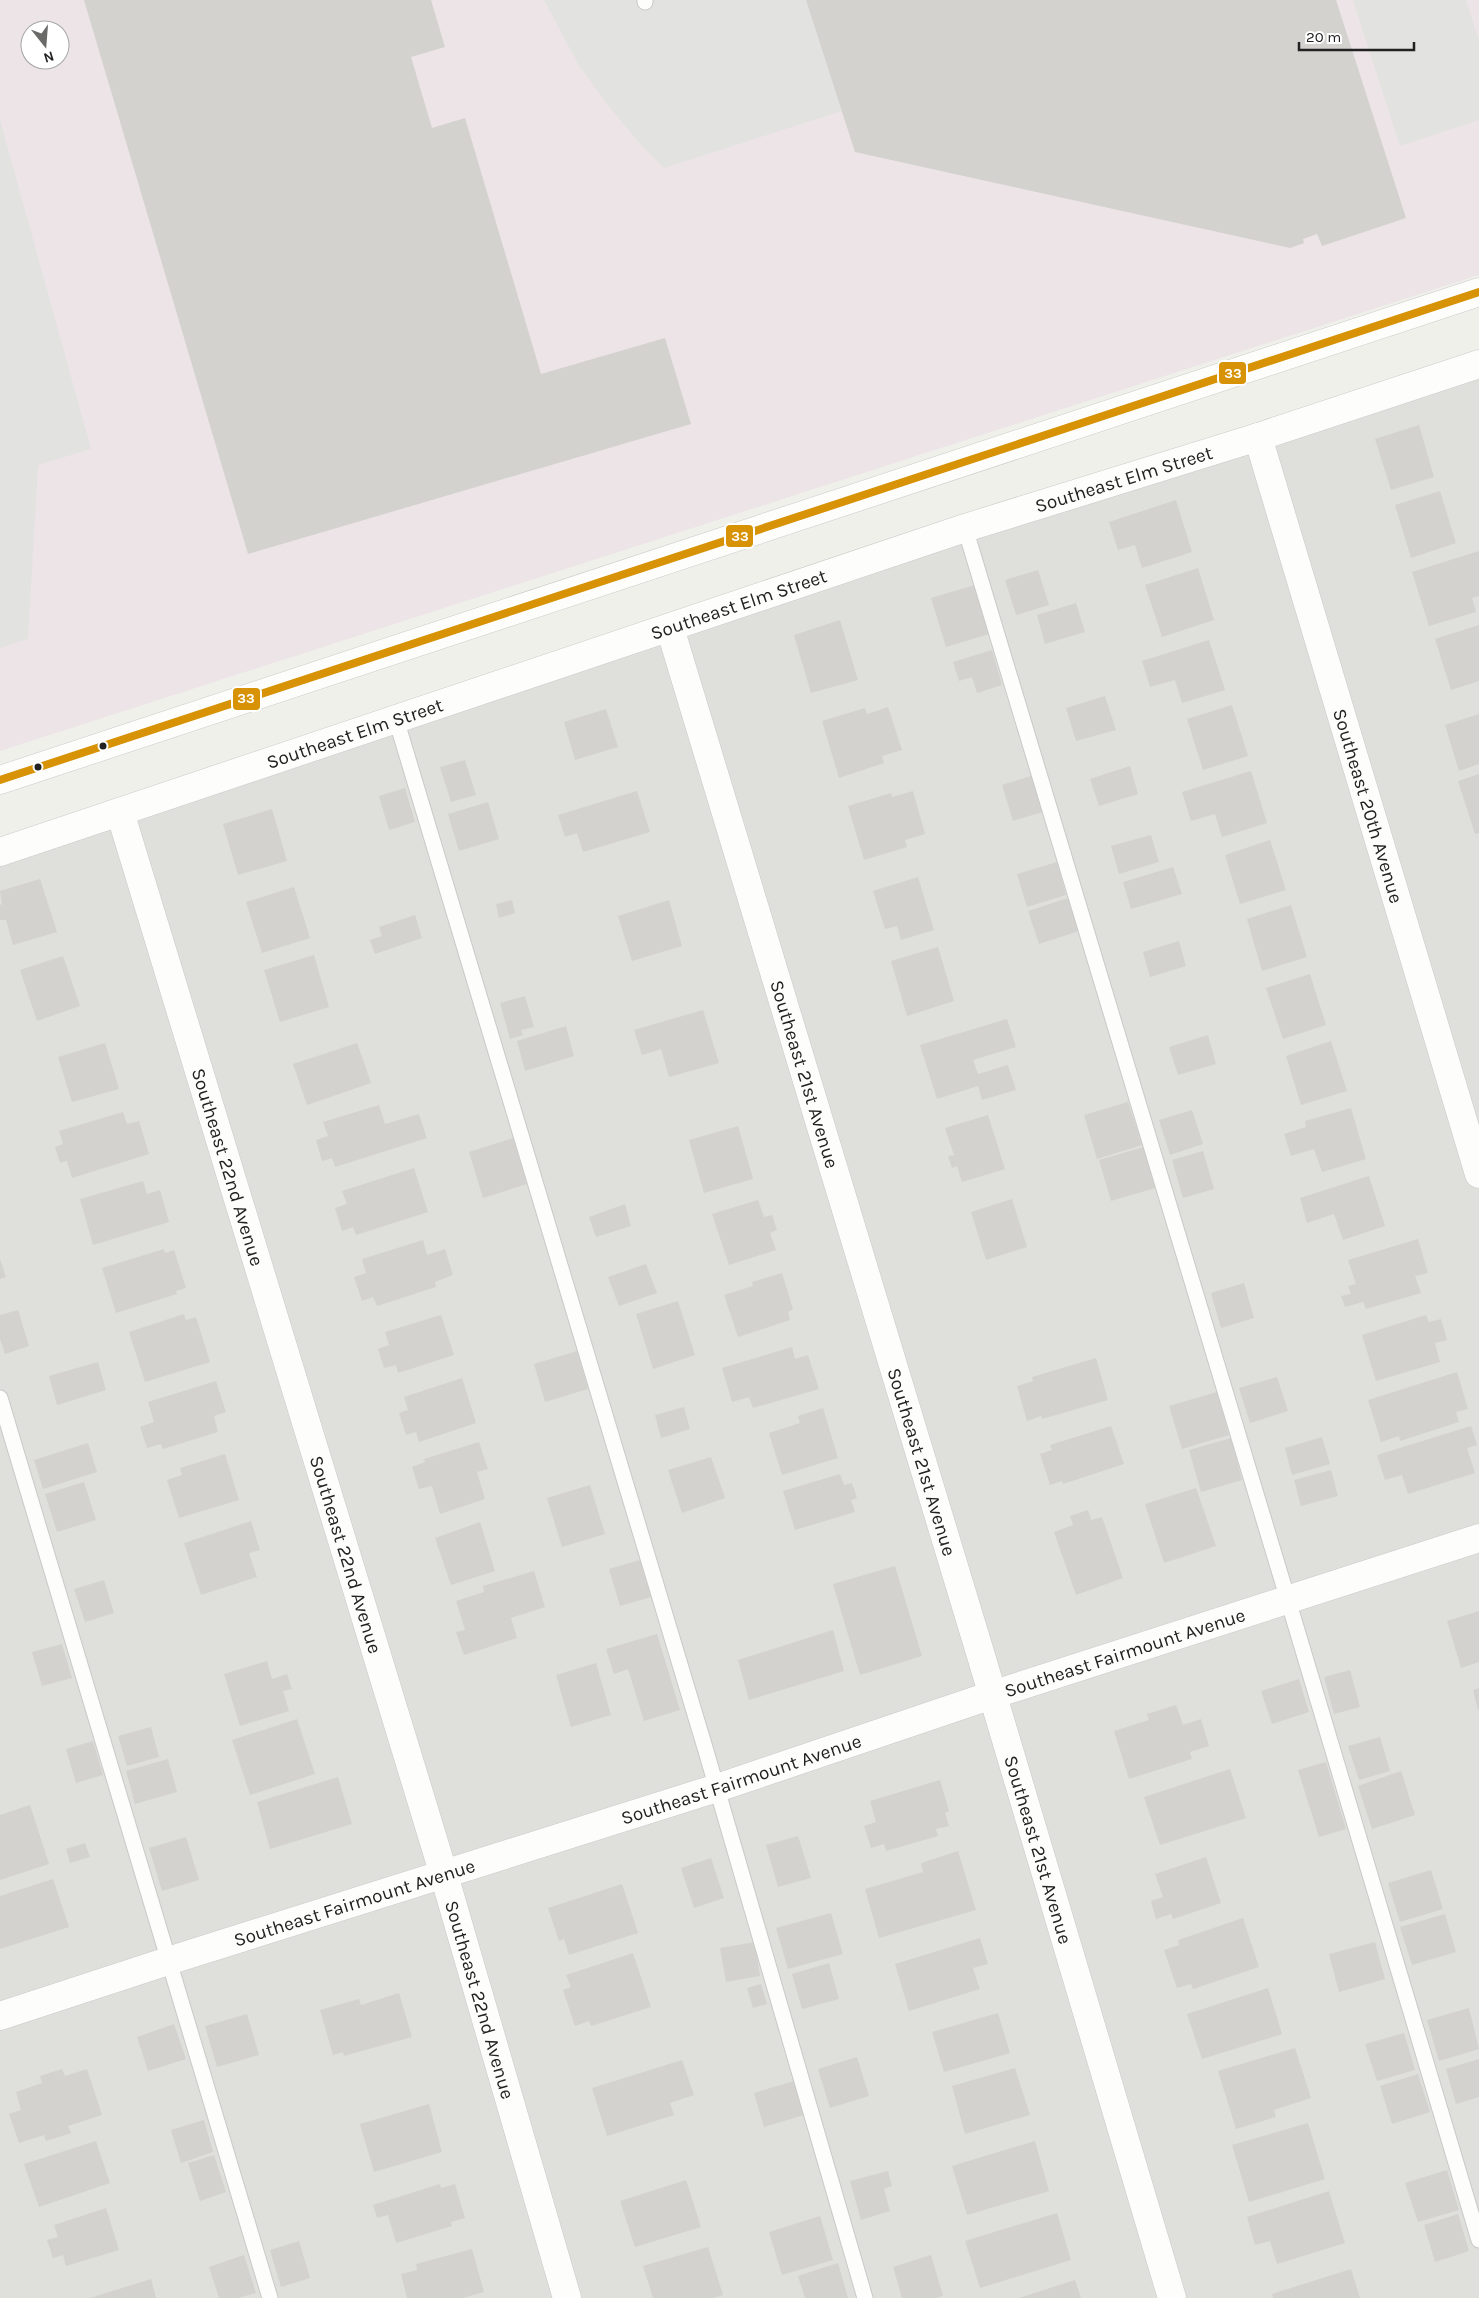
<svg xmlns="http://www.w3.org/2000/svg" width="1479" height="2298" viewBox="0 0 1479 2298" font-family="Karla,sans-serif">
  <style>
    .residential { fill: #dfdfdc }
    .industrial { fill: #ede4e8; fill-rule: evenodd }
    .parking { fill: #e2e2e0 }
    .building { fill: #d3d2ce }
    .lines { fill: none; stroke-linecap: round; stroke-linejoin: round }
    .service-casing { stroke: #c9c9c7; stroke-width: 17 }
    .minor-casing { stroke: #c9c9c7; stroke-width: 29 }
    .tertiary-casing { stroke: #c9c9c7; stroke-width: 29 }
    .service { stroke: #fdfdfc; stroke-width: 15 }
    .minor { stroke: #fdfdfc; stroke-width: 28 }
    .tertiary { stroke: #fdfdfc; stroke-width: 28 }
    .bus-1-casing { stroke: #fff; stroke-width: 11 }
    .bus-1 { stroke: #d79205; stroke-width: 8 }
    .bus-dot { fill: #222; stroke: #fff; stroke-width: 2 }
    .labels { text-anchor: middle; stroke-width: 5; stroke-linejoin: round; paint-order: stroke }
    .street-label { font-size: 19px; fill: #222; stroke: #fff }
    .line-badge { stroke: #fff; stroke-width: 2 }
    .badge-label { font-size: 14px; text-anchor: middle; font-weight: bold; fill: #fff }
  </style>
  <rect width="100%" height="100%" fill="#f0f0eb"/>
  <!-- residential -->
  <path class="residential" d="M1479,357V2298H0V846Z"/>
  <!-- industrial -->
  <path class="industrial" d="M0,0H1479V275L0,751ZM30,30H60V60H30Z"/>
  <!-- parking -->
  <g class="parking">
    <path d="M544,0H806L842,111L664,168L641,145L606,103L578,64Z"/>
    <path d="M1353,0H1466L1479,41V120L1400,146Z"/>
    <path d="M0,120L91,449L38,465L28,639L0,648Z"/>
  </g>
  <!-- building -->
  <g class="building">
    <path d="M84,0H431L445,47L411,57L432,128L465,118L541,374L665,338L691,424L248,554Z"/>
    <path d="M806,0H1336L1406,218L1322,246L1317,234L1303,239L1304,243L1290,248L855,152Z"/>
    <path d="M1419,425L1434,477L1391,490L1375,439Z"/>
    <path d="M1440,491L1456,543L1411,558L1395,505Z"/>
    <path d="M1176,500L1192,552L1142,568L1135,545L1118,550L1109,522Z"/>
    <path d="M1479,551V596L1472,598L1476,612L1429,626L1412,572Z"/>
    <path d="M1198,568L1214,620L1162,637L1145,585Z"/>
    <path d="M1038,570L1049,605L1016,615L1005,580Z"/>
    <path d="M975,585L989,634L946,647L931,598Z"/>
    <path d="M1076,603L1085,632L1045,644L1037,615Z"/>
    <path d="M840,620L858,680L811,693L794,635Z"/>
    <path d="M1479,625V681L1451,690L1435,639Z"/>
    <path d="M1209,640L1225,690L1182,703L1175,680L1150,687L1142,661Z"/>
    <path d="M992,650L1002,685L977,693L972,677L959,681L953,662Z"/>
    <path d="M1105,696L1116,730L1076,741L1066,708Z"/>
    <path d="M1232,705L1248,756L1203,770L1187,719Z"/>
    <path d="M888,707L902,750L882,756L884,763L839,778L822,721L865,708L867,714Z"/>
    <path d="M606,709L618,747L575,760L564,722Z"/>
    <path d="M1479,714V764L1459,771L1445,725Z"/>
    <path d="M465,760L476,795L451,802L440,767Z"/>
    <path d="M1130,766L1138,794L1099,806L1090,779Z"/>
    <path d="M1251,771L1267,823L1222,837L1215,814L1191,821L1182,792Z"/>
    <path d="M1479,774V833L1475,834L1458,781Z"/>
    <path d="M1031,776L1043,812L1013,821L1002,785Z"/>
    <path d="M405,788L415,822L389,830L379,796Z"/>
    <path d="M637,791L650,832L583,852L577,833L565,837L558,815Z"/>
    <path d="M913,791L925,834L905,840L907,847L864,860L848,806L891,793L892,797Z"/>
    <path d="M488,802L499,839L459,851L448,814Z"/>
    <path d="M272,809L287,861L238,875L223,824Z"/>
    <path d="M1151,835L1159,862L1119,874L1111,846Z"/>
    <path d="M1270,840L1286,890L1240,904L1225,855Z"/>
    <path d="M1057,862L1066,895L1027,907L1017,874Z"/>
    <path d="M1173,867L1182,894L1131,909L1123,882Z"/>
    <path d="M918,877L934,930L901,940L897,926L885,929L873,891Z"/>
    <path d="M40,879L57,932L13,945L6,920H0V905L2,904L0,891Z"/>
    <path d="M294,887L310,938L262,953L246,902Z"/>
    <path d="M1068,898L1079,931L1039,944L1028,911Z"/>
    <path d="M512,900L515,913L499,918L496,904Z"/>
    <path d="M669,900L682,946L632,961L618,916Z"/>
    <path d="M1291,905L1307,957L1262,971L1247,919Z"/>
    <path d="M415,915L422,938L375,954L370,940L382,936L379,927Z"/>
    <path d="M1179,941L1186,966L1150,977L1143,952Z"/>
    <path d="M938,947L954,1001L907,1016L891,961Z"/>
    <path d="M314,955L329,1007L280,1022L264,970Z"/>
    <path d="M63,956L80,1006L37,1021L20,970Z"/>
    <path d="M1310,974L1326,1025L1283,1039L1266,988Z"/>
    <path d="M525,996L534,1027L521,1030L523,1035L510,1039L500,1003Z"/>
    <path d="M703,1010L719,1063L669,1077L661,1049L642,1055L634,1030Z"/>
    <path d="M1007,1019L1016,1047L973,1060L978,1074L1008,1065L1016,1090L982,1100L978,1086L937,1099L920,1045Z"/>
    <path d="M566,1026L574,1056L525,1071L517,1041Z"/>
    <path d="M1208,1035L1216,1064L1178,1075L1169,1047Z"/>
    <path d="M1331,1041L1347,1091L1301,1105L1286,1056Z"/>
    <path d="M105,1043L119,1089L72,1102L58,1057Z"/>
    <path d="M357,1043L371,1083L307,1105L293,1064Z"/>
    <path d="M1128,1102L1142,1145L1097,1159L1084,1115Z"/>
    <path d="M379,1105L385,1124L419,1114L427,1138L335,1167L332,1158L322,1161L316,1140L328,1136L323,1122Z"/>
    <path d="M1351,1108L1366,1159L1322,1172L1314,1149L1291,1156L1284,1134L1306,1127L1305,1121Z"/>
    <path d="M1192,1110L1203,1144L1170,1155L1159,1120Z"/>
    <path d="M123,1112L127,1124L139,1121L149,1154L72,1178L67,1161L60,1163L55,1147L63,1144L59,1131Z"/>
    <path d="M988,1115L1005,1169L962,1182L957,1166L952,1168L948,1156L954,1155L945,1128Z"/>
    <path d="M738,1126L753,1179L704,1193L689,1140Z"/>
    <path d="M513,1138L527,1184L483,1198L469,1152Z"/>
    <path d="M1144,1147L1155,1188L1111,1201L1099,1160Z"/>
    <path d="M1203,1151L1214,1189L1183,1198L1172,1160Z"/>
    <path d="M414,1168L428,1212L356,1235L353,1227L342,1231L335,1208L347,1204L342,1191Z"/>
    <path d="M1369,1176L1385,1226L1343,1240L1334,1214L1307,1223L1300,1198Z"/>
    <path d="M143,1181L147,1194L160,1190L169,1222L93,1245L80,1199Z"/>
    <path d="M1012,1199L1027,1247L986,1260L971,1212Z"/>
    <path d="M758,1200L764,1217L772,1215L777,1230L770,1233L776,1250L729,1265L712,1214Z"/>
    <path d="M625,1204L631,1226L596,1237L589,1217Z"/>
    <path d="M1418,1239L1428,1273L1415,1276L1421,1293L1366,1309L1363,1302L1345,1307L1341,1296L1351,1294L1348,1286L1356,1284L1348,1260Z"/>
    <path d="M423,1240L427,1255L445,1249L453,1275L435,1282L436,1287L377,1306L373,1297L362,1301L354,1277L366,1273L362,1259Z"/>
    <path d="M164,1249L165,1253L174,1250L186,1288L176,1291L177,1294L116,1313L102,1268Z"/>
    <path d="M0,1259L6,1277L0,1279Z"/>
    <path d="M646,1264L657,1293L619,1306L608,1277Z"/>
    <path d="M782,1273L793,1309L788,1312L790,1320L738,1337L724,1295L753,1286L752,1282Z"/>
    <path d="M1244,1283L1254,1318L1221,1328L1211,1293Z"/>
    <path d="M678,1301L695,1355L653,1369L636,1314Z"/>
    <path d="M18,1310L29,1346L5,1354L0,1339V1315Z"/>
    <path d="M184,1314L186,1320L196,1317L210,1362L145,1382L129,1332Z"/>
    <path d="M441,1315L454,1355L398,1373L396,1365L384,1368L378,1349L389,1345L385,1332Z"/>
    <path d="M1426,1315L1429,1322L1441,1319L1447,1340L1435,1343L1440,1362L1376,1381L1362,1335Z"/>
    <path d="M792,1347L795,1359L808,1355L819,1389L753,1408L749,1397L732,1402L722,1368Z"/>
    <path d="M577,1351L588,1389L545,1402L534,1364Z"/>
    <path d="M1096,1358L1108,1400L1042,1419L1041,1416L1027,1421L1017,1386L1033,1381L1032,1377Z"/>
    <path d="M98,1362L106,1390L57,1405L49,1376Z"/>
    <path d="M1457,1372L1468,1409L1456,1412L1459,1422L1400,1441L1399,1436L1381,1442L1368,1400Z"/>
    <path d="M1277,1377L1288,1411L1250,1423L1239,1388Z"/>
    <path d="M462,1378L476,1423L419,1442L416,1432L406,1435L399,1413L408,1410L404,1397Z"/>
    <path d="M216,1381L226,1412L214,1416L218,1432L163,1449L161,1444L147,1448L140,1427L154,1422L148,1402Z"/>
    <path d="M1217,1392L1229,1435L1182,1449L1169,1406Z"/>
    <path d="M684,1407L690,1429L661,1438L655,1415Z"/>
    <path d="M823,1408L838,1458L782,1475L769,1433L800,1423L798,1416Z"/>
    <path d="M1111,1426L1124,1464L1063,1484L1062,1481L1050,1485L1040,1454L1052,1450L1050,1445Z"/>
    <path d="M1471,1426L1477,1445L1467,1448L1475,1473L1408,1494L1402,1475L1385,1480L1377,1455Z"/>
    <path d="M1322,1437L1330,1464L1292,1475L1285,1448Z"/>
    <path d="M1231,1438L1242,1480L1201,1492L1189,1450Z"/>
    <path d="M479,1442L488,1469L477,1472L485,1499L440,1514L432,1486L419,1489L412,1467L425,1462L424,1459Z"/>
    <path d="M88,1443L97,1472L43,1489L34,1460Z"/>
    <path d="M225,1454L239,1500L179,1518L167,1480L182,1475L180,1468Z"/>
    <path d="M711,1457L725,1498L682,1513L668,1470Z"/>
    <path d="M1331,1470L1338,1496L1301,1506L1294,1480Z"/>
    <path d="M840,1474L844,1485L852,1483L857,1498L851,1500L855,1512L795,1530L783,1491Z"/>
    <path d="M84,1482L96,1520L57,1532L45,1494Z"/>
    <path d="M590,1485L605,1534L562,1547L547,1498Z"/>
    <path d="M1196,1488L1216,1546L1164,1563L1145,1504Z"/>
    <path d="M1088,1510L1091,1520L1102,1517L1123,1578L1076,1595L1054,1532L1073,1525L1070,1516Z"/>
    <path d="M251,1521L260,1550L249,1553L257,1577L201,1595L184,1543Z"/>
    <path d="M480,1522L495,1571L451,1585L435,1538Z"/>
    <path d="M640,1560L651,1597L620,1606L609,1569Z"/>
    <path d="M895,1566L922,1656L860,1675L833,1584Z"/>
    <path d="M534,1571L545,1607L511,1618L517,1638L464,1655L456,1632L465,1630L456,1601L484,1592L483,1586Z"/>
    <path d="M104,1580L114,1613L85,1622L74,1589Z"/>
    <path d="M1479,1611V1662L1461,1668L1447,1621Z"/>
    <path d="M833,1630L844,1671L749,1700L738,1660Z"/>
    <path d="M657,1634L680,1710L644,1721L628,1669L614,1674L606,1649Z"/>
    <path d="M62,1644L72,1678L42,1686L32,1652Z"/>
    <path d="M267,1661L272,1679L287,1674L292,1689L283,1691L289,1711L240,1726L224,1674Z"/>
    <path d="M596,1663L611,1715L571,1727L556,1675Z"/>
    <path d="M1350,1670L1360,1707L1334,1714L1324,1677Z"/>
    <path d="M1299,1679L1309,1712L1272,1724L1261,1691Z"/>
    <path d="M1479,1688V1710H1478L1473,1690Z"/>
    <path d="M1176,1705L1183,1725L1201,1719L1209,1746L1190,1752L1192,1759L1129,1779L1114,1731L1149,1720L1147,1714Z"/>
    <path d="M297,1719L315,1774L250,1795L232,1740Z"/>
    <path d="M151,1727L159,1757L127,1766L118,1736Z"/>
    <path d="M1380,1737L1390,1771L1359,1780L1348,1746Z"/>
    <path d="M93,1741L103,1775L76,1783L66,1749Z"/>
    <path d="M168,1759L177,1792L135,1804L126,1771Z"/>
    <path d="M1326,1762L1346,1829L1319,1837L1298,1770Z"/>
    <path d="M1230,1769L1246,1818L1160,1845L1144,1797Z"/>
    <path d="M1401,1771L1415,1815L1372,1829L1358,1786Z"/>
    <path d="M338,1777L352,1824L270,1849L257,1802Z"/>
    <path d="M940,1780L949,1811L945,1813L949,1826L936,1829L938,1836L886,1851L884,1844L871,1848L864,1826L876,1822L870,1801Z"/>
    <path d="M30,1805L49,1864L0,1880V1815Z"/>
    <path d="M798,1836L811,1878L778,1887L766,1845Z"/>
    <path d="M186,1837L199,1880L162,1891L149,1848Z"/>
    <path d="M85,1843L90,1857L70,1863L66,1849Z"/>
    <path d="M958,1851L976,1910L879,1938L865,1889L923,1872L921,1863Z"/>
    <path d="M1206,1857L1221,1903L1173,1919L1171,1914L1156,1919L1151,1901L1163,1897L1155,1874Z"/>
    <path d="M711,1858L724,1898L694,1908L681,1868Z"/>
    <path d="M1431,1870L1443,1909L1400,1922L1388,1883Z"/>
    <path d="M53,1879L69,1927L0,1949V1896Z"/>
    <path d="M622,1884L638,1933L569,1955L564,1939L559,1941L548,1908Z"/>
    <path d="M831,1913L843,1954L788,1969L776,1928Z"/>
    <path d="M1445,1914L1456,1952L1412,1965L1400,1927Z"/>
    <path d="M1243,1918L1259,1967L1193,1989L1191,1984L1177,1988L1164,1950L1179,1945L1178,1940Z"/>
    <path d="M980,1938L988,1964L973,1968L980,1989L909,2011L895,1964Z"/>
    <path d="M755,1942L760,1976L726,1982L720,1948Z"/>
    <path d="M1375,1942L1385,1979L1339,1992L1329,1954Z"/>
    <path d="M633,1953L651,2007L591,2026L589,2021L575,2026L563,1990L571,1987L566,1975Z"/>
    <path d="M829,1963L839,1999L802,2009L792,1974Z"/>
    <path d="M761,1984L767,2004L753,2008L747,1988Z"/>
    <path d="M1268,1988L1282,2034L1202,2059L1187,2014Z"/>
    <path d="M399,1993L412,2037L344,2056L343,2052L333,2055L320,2010L359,1999L361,2005Z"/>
    <path d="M1469,2008L1479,2049L1439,2061L1427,2020Z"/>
    <path d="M998,2013L1010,2053L944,2072L932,2032Z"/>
    <path d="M247,2014L259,2055L217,2067L205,2026Z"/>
    <path d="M174,2024L186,2059L148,2071L137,2037Z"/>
    <path d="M1404,2033L1415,2070L1377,2081L1365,2044Z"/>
    <path d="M1295,2048L1311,2098L1274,2110L1276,2117L1236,2129L1218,2071Z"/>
    <path d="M857,2057L869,2096L830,2108L818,2069Z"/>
    <path d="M1479,2059V2097L1456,2104L1446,2069Z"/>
    <path d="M682,2060L694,2095L670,2103L674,2115L607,2136L592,2088Z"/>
    <path d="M1015,2068L1030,2115L965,2134L952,2086Z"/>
    <path d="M62,2069L65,2076L87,2069L102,2115L68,2126L71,2133L46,2141L44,2135L19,2143L9,2114L21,2110L16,2092L42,2083L40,2076Z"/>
    <path d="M1418,2074L1430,2112L1392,2124L1380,2086Z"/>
    <path d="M794,2081L804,2115L764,2127L754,2093Z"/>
    <path d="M429,2104L442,2152L374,2172L360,2124Z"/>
    <path d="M204,2120L213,2152L181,2163L171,2130Z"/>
    <path d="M1308,2123L1325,2179L1249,2202L1232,2145Z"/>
    <path d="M96,2141L110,2183L39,2207L24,2164Z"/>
    <path d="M1035,2141L1049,2191L967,2215L952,2166Z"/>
    <path d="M214,2155L226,2192L200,2201L188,2163Z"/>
    <path d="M1447,2170L1459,2210L1418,2222L1405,2183Z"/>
    <path d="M888,2171L892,2186L884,2189L890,2211L861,2220L850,2181Z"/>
    <path d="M686,2180L701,2227L635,2247L620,2201Z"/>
    <path d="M440,2184L441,2188L455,2184L465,2218L451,2222L452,2226L396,2243L388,2215L377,2218L373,2205Z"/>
    <path d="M1329,2191L1345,2243L1277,2264L1270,2241L1255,2245L1247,2217Z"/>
    <path d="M106,2208L119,2250L66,2266L63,2255L53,2258L47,2240L58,2237L54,2225Z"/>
    <path d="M1057,2213L1071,2260L980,2288L965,2241Z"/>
    <path d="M1458,2214L1469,2251L1435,2262L1424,2225Z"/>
    <path d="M820,2216L833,2260L782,2275L769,2232Z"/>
    <path d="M299,2241L310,2278L281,2287L270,2250Z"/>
    <path d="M708,2247L723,2295L714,2298H653L643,2266Z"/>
    <path d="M472,2249L484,2292L463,2298H407L401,2274L417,2270L416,2264Z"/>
    <path d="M244,2255L256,2293L238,2298H219L209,2267Z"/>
    <path d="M931,2255L943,2296L936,2298H902L893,2267Z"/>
    <path d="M838,2263L848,2298H805L798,2276Z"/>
    <path d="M1351,2269L1360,2298H1273L1272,2294Z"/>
    <path d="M151,2279L156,2298H90Z"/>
    <path d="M1075,2280L1081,2298H1019Z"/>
  </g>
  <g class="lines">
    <defs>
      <g id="service">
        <path d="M645,0V2"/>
        <path d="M965,528L1288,1600L1479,2240"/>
        <path d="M396,719L706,1751L865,2298"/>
        <path d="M0,1398L270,2298"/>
      </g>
      <g id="minor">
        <path id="s1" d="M1258,437L1479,1174"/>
        <path id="s2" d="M670,628L982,1659L1172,2298"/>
        <path id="s3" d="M120,812L444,1875L567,2298"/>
        <path id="s4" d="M0,852L965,528L1258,437L1479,364"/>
        <path id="s5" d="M0,2016L168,1961L717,1788L992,1695L1479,1538"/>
      </g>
      <path id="tertiary" d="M0,780L1479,292"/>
    </defs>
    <!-- service casing -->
    <use href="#service" class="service-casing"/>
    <!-- minor casing -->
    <use href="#minor" class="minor-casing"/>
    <!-- tertiary casing -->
    <use href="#tertiary" class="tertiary-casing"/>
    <!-- service -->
    <use href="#service" class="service"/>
    <!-- minor -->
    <use href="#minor" class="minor"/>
    <!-- tertiary -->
    <use href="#tertiary" class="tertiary"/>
    <defs>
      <path id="bus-1" d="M0,780L1479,292"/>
    </defs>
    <!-- bus-1 casing -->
    <use href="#bus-1" class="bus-1-casing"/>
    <!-- bus-1 -->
    <use href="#bus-1" class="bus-1"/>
  </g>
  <!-- markers -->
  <g class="bus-dot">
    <circle cx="103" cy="746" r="4.5"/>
    <circle cx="38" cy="767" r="4.5"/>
  </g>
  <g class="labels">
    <!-- street labels -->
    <g class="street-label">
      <text dy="7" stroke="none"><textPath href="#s4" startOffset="1184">Southeast Elm Street</textPath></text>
      <text dy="7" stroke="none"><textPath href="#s4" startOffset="779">Southeast Elm Street</textPath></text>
      <text dy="7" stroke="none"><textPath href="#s4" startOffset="374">Southeast Elm Street</textPath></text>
      <text dy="7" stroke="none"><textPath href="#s1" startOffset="385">Southeast 20th Avenue</textPath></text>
      <text dy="7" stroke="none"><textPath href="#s2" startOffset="466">Southeast 21st Avenue</textPath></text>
      <text dy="7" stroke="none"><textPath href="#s3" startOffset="371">Southeast 22nd Avenue</textPath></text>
      <text dy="7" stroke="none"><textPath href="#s2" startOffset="871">Southeast 21st Avenue</textPath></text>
      <text dy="7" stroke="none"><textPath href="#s3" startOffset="776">Southeast 22nd Avenue</textPath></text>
      <text dy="7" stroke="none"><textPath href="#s5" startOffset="1182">Southeast Fairmount Avenue</textPath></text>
      <text dy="7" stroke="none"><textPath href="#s5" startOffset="778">Southeast Fairmount Avenue</textPath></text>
      <text dy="7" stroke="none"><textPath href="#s2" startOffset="1276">Southeast 21st Avenue</textPath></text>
      <text dy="7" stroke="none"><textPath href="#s5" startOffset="372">Southeast Fairmount Avenue</textPath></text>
      <text dy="7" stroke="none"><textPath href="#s3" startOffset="1241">Southeast 22nd Avenue</textPath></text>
    </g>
  </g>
  <g class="line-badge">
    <rect x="1218" y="361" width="29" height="24" rx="5" fill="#d79205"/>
    <rect x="725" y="524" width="29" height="24" rx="5" fill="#d79205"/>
    <rect x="232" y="687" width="29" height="24" rx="5" fill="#d79205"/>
  </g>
  <g class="badge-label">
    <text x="1233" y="378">33</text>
    <text x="740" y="541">33</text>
    <text x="246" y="703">33</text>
  </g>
  <!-- north arrow -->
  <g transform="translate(45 45) rotate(163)"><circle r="24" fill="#ffffff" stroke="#a7a7a7"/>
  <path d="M0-4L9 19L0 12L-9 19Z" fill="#6a6a68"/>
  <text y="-8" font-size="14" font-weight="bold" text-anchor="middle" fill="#222222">N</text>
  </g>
  <!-- scale -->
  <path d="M1299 42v8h115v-8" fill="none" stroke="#222222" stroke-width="2.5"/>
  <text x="1306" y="42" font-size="15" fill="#222222" stroke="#ffffff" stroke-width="4" paint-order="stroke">20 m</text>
</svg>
